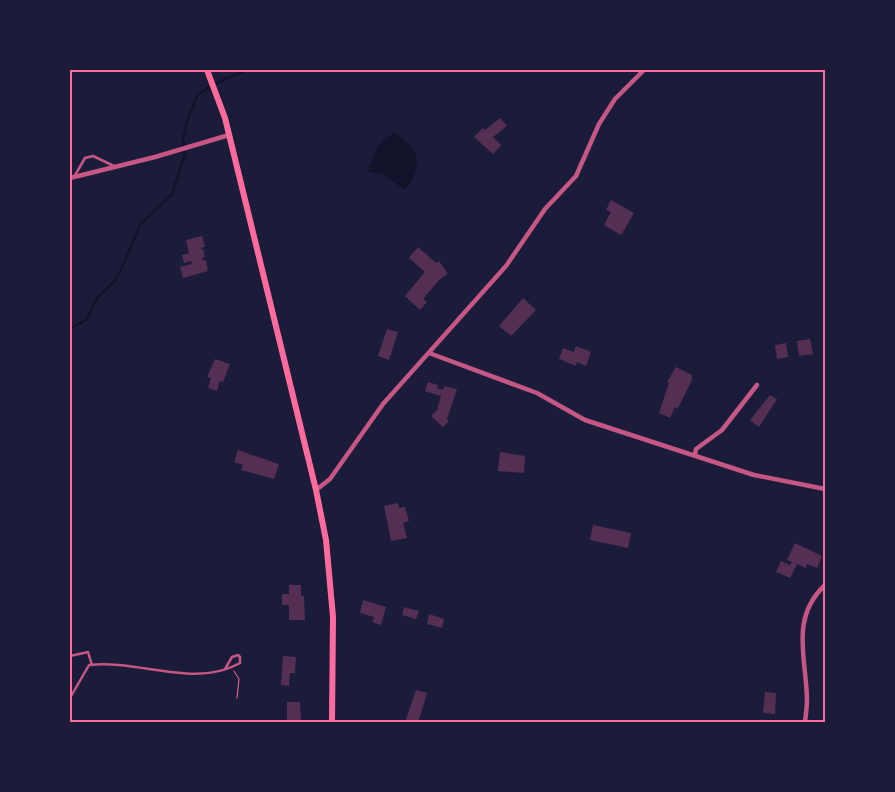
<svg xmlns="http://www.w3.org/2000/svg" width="895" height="792" viewBox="0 0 895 792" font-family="Inter,sans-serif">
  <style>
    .water { fill: #12122b }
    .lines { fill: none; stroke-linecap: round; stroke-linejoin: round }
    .stream { stroke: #12122b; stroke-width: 2.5 }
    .building { fill: #542f53 }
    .path { stroke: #ff6b9d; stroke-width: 1 }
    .service { stroke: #c65784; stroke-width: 2.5 }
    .minor { stroke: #c65784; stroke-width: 4.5 }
    .secondary { stroke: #ff6b9d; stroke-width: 6 }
    .neatline { fill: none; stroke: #ff6b9d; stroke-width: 2 }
  </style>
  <rect width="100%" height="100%" fill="#1b1b3a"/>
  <!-- water -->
  <path class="water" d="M395,133C411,143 421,153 415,172C413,180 410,185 404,189L382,174L368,172C373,155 378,140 395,133Z"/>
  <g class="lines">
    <!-- stream -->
    <path class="stream" d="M70,329L87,319L97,298L113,283L120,272L140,225L172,194L185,154L183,139L187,121L197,96L212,85L246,70"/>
  </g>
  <!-- building -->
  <g class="building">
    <path d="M500,118L507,126L493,137L501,145L493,154L474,137L483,128L485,130Z"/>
    <path d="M611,200L634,213L621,235L604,225L611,212L606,210Z"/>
    <path d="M202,236L205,247L200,248L203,249L205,257L202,258L203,261L206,260L208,271L183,278L180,267L192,264L191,261L184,263L182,255L189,253L186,240Z"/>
    <path d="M418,247L436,263L439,261L448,274L439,280L423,299L427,302L420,310L405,296L425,272L409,258Z"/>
    <path d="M523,298L536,310L511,336L499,326Z"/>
    <path d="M387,329L398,332L389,360L378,356Z"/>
    <path d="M810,339L813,354L799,356L797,341Z"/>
    <path d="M786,343L788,357L777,359L775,345Z"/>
    <path d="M576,346L591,352L586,366L577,362L576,366L559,359L563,348L574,352Z"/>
    <path d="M215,359L230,364L223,382L220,381L217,391L208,388L211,378L207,377Z"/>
    <path d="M676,367L692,375V380L678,408L675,407L670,418L659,413L669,383L667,382Z"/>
    <path d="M428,382L438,385L437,388L443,390L444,386L457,389L447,419L449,421L443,427L431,416L437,410L441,396L425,391Z"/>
    <path d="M770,395L777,399L759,427L750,420Z"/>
    <path d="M238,450L279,464L274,479L241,470L243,465L234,462Z"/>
    <path d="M500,452L525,456L524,473L498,471Z"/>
    <path d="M398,503L399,508L405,507L409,521L403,523L407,538L391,541L384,506Z"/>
    <path d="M593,525L631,533L628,548L590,540Z"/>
    <path d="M795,543L822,556L817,568L807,564L806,568L797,564L790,578L776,572L781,561L790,565L792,562L787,560Z"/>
    <path d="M289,585H301V596H304L305,620H289V605H282V594H289Z"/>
    <path d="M363,600L386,607L381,625L372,622L374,617L360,613Z"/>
    <path d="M404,607L419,611L416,619L402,615Z"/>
    <path d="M429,614L444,619L442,628L427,624Z"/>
    <path d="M283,656L296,657L295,673H290L289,686L281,685Z"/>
    <path d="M416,690L427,693L420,717L417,722H405Z"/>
    <path d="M765,692L776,693L775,714L763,713Z"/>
    <path d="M287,702H300L301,722H287Z"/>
  </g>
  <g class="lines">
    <!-- path -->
    <path class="path" d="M234,671L239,679L237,698"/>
    <!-- service -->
    <g class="service">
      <path d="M74,177L85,158L93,156L114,166"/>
      <path d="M70,656L88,652L92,665"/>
      <path d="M70,698L89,665C139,659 194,689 240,663V657L238,655L232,657L225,669"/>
    </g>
    <!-- minor -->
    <g class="minor">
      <path d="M70,178L155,157L229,135"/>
      <path d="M429,353L537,393L585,420L754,475L825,489"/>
      <path d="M695,454L696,449L722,430L757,385"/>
      <path d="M316,490L330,479L383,404L506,266L545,209L576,176L599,124L615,99L644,70"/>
      <path d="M805,722C806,714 807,706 807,699C806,657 790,618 825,585"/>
    </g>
    <!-- secondary -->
    <path class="secondary" d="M207,70L225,118L316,490L326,540L333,617L332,722"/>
  </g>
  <!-- border -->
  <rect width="895" height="792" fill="none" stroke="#1b1b3a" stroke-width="142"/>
  <rect x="71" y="71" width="753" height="650" class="neatline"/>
</svg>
